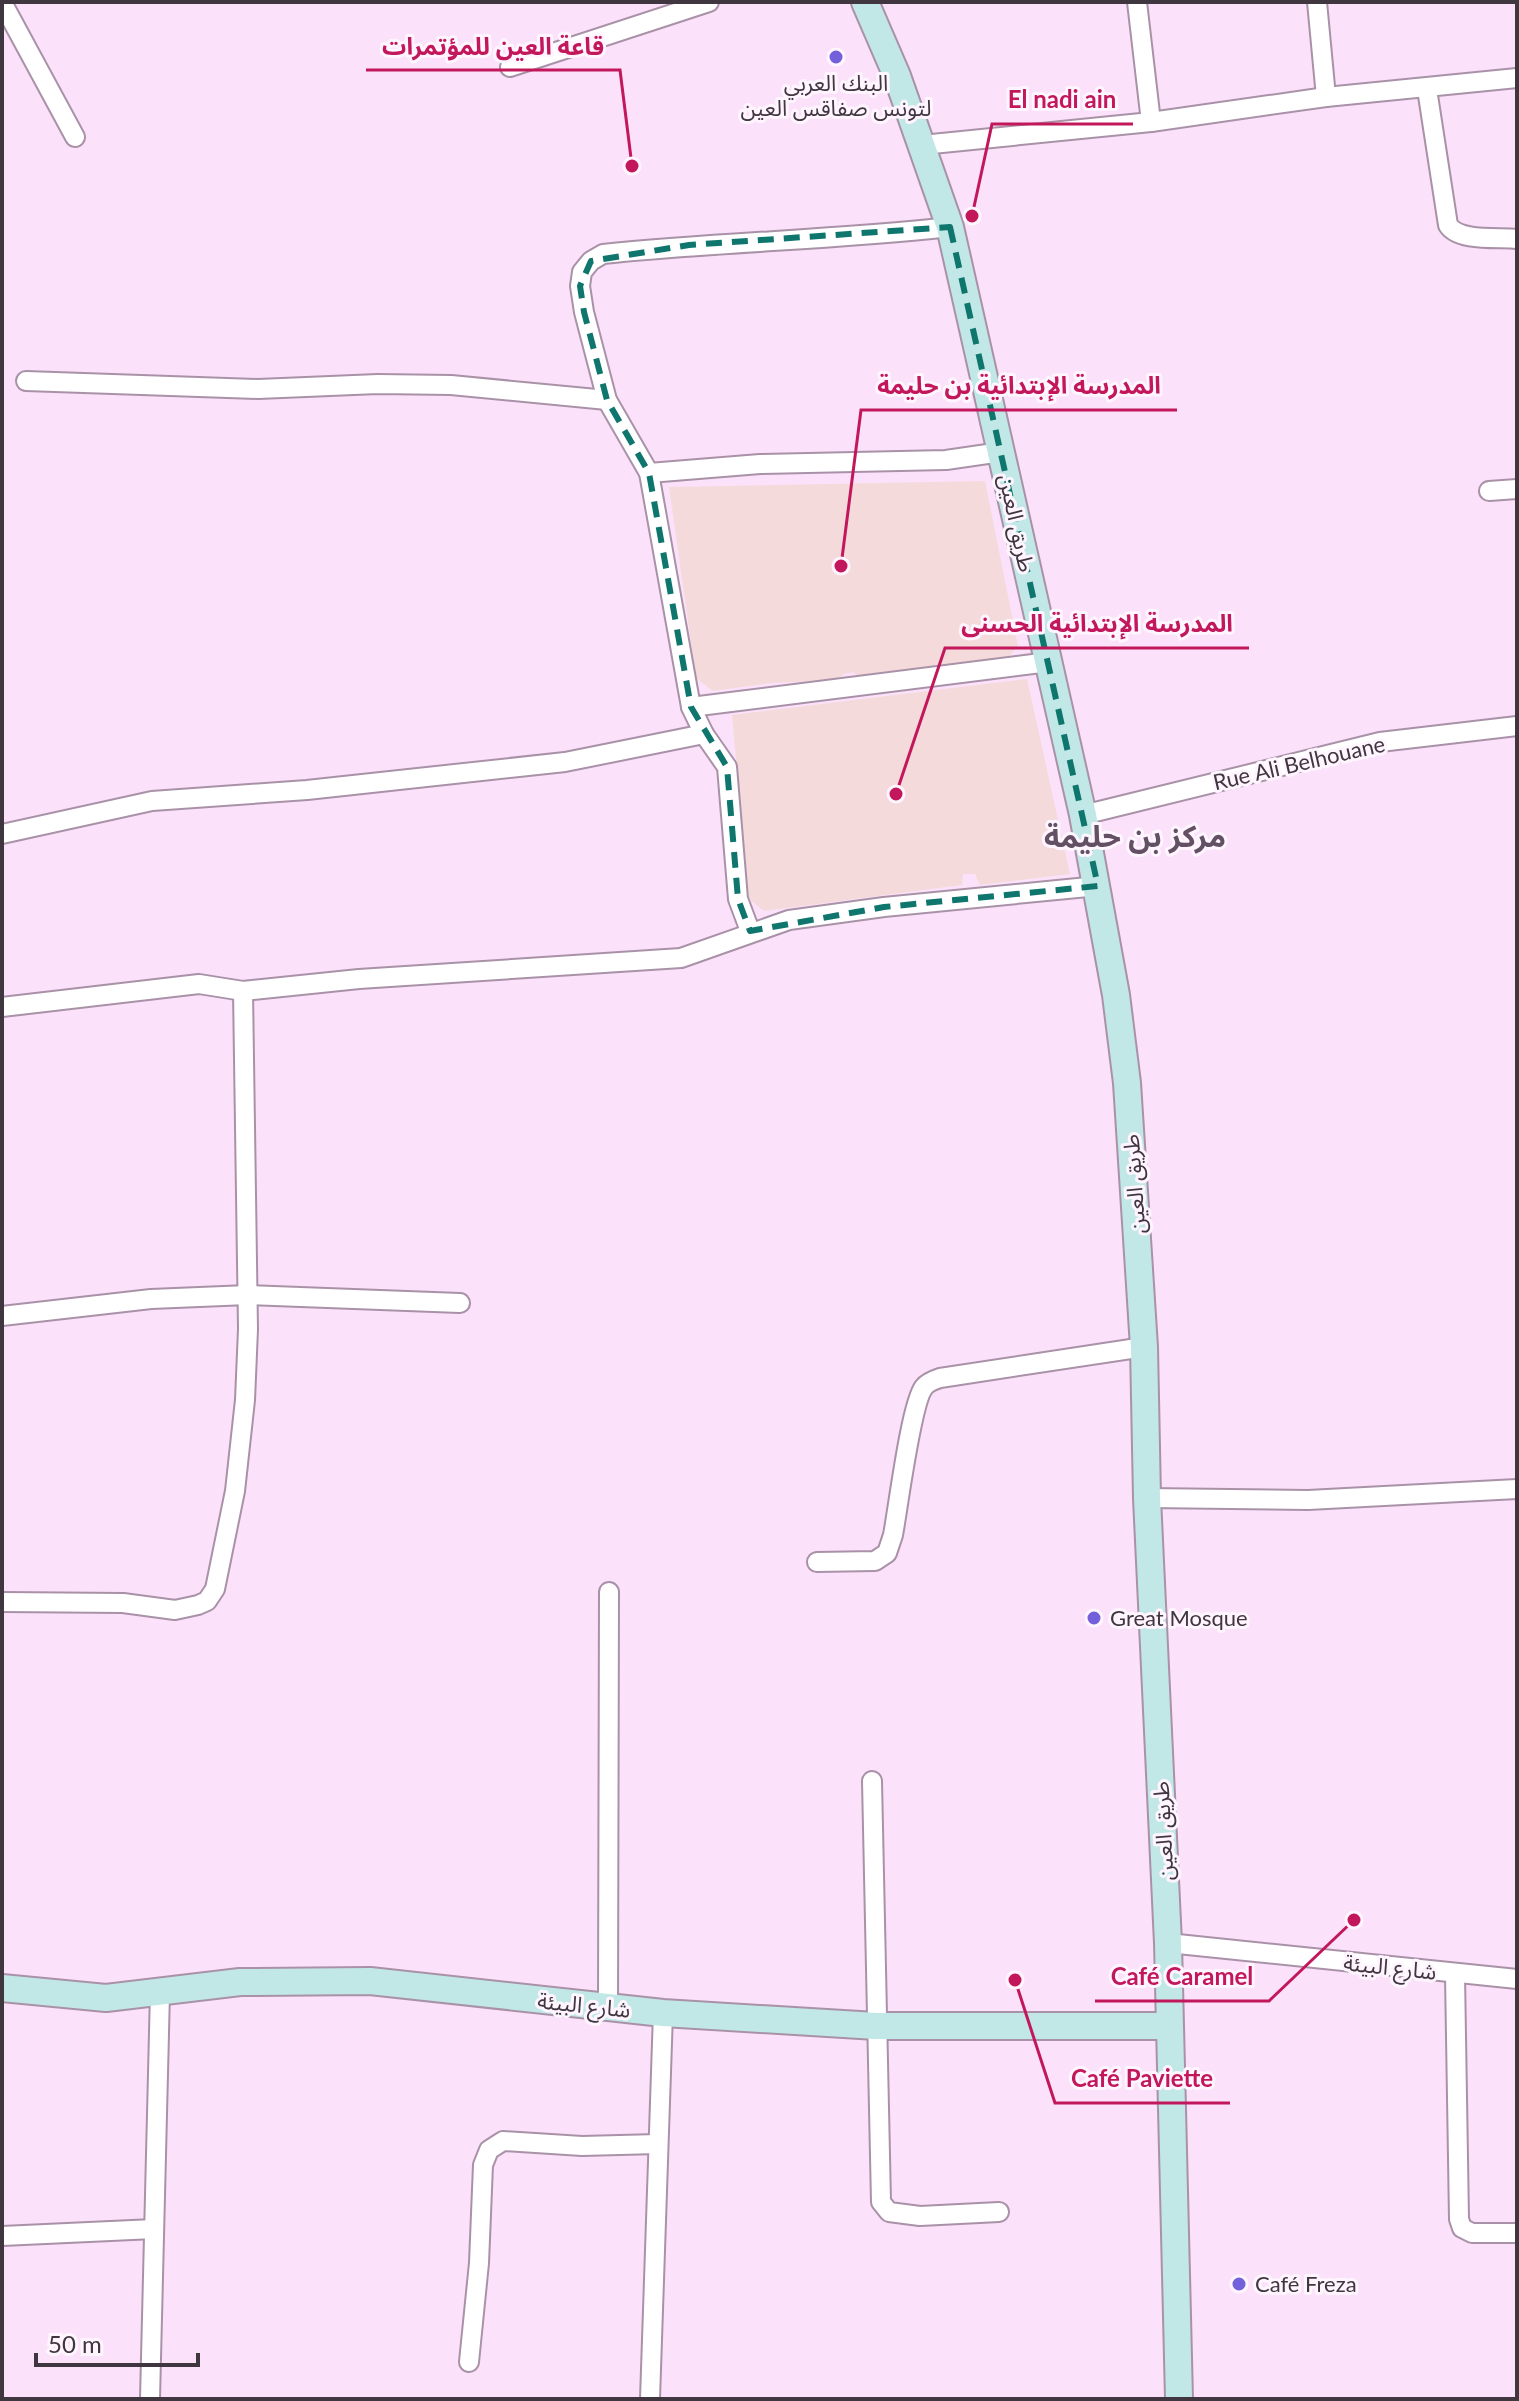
<svg xmlns="http://www.w3.org/2000/svg" width="1519" height="2401" viewBox="0 0 1519 2401" font-family="Lato,'Noto Sans Arabic',sans-serif">
  <style>
    .education { fill: #f5dadb }
    .lines { fill: none; stroke-linecap: round; stroke-linejoin: round }
    .street-casing { stroke: #a992a8; stroke-width: 22 }
    .secondary-casing { stroke: #a992a8; stroke-width: 30 }
    .street { stroke: #fff; stroke-width: 18 }
    .secondary { stroke: #c1e8e7; stroke-width: 26 }
    .marked { fill: none; stroke: #0f766e; stroke-width: 6; stroke-dasharray: 16 10; stroke-linejoin: round }
    .poi-dot { fill: #7360db; stroke: #fff5ff; stroke-width: 3 }
    .labels { text-anchor: middle; stroke-width: 6; stroke-linejoin: round; paint-order: stroke }
    .poi-label { font-size: 22px; fill: #403640; stroke: #fff5ff; text-anchor: start }
    .street-label { font-size: 22px; fill: #403640; stroke: #fff5ff }
    .district-label { font-size: 30px; font-weight: bold; fill: #645064; stroke: #fff5ff }
    .leader { fill: none; stroke: #c2185b; stroke-width: 3 }
    .callout-dot { fill: #c2185b; stroke: #fff5ff; stroke-width: 3 }
    .callout-label { font-size: 24px; text-anchor: middle; font-weight: bold; fill: #c2185b; stroke: #fff5ff; stroke-width: 6; stroke-linejoin: round; paint-order: stroke }
  </style>
  <rect width="100%" height="100%" fill="#fbe2fa"/>
  <!-- education -->
  <g class="education">
    <path d="M985,481L1018,646L1008,658L858,678L854,672L843,674L839,680L771,683L713,691L696,678L669,487Z"/>
    <path d="M1027,679L1070,874L980,885L975,874H963L962,885L764,911L749,899L732,715Z"/>
  </g>
  <g class="lines">
    <defs>
      <g id="street">
        <path d="M2,2L75,137"/>
        <path d="M1137,2L1151,122"/>
        <path d="M1317,2L1326,97"/>
        <path d="M510,67L709,2"/>
        <path d="M1427,89L1448,225C1459,242 1498,237 1517,239"/>
        <path d="M922,145L1151,122L1326,97L1517,78"/>
        <path d="M26,381L258,389L378,384L451,385L607,400"/>
        <path d="M649,473L760,464L946,460L1001,452"/>
        <path d="M1489,491L1517,489"/>
        <path d="M691,707L1049,662"/>
        <path d="M1083,815L1380,742L1517,726"/>
        <path d="M2,834L152,801L307,790L565,762L704,734"/>
        <path d="M750,931L738,899L727,767L704,734L691,707L649,473L607,400L584,312L580,286L582,272L591,261L603,254C718,242 834,240 950,227"/>
        <path d="M2,1007L199,984L243,991L359,979L681,958L789,920L884,907L1098,886"/>
        <path d="M2,1316L151,1299L248,1295L460,1303"/>
        <path d="M1147,1498L1308,1500L1517,1489"/>
        <path d="M817,1562L875,1561L887,1553L893,1535C898,1509 911,1403 924,1387C927,1383 934,1380 940,1378L1144,1347"/>
        <path d="M2,1602L123,1603L175,1610L198,1605L207,1601L215,1589L235,1491L245,1400L248,1329L243,991"/>
        <path d="M872,1781L881,2202L889,2212L920,2216L999,2212"/>
        <path d="M1168,1943L1517,1979"/>
        <path d="M1455,1975L1459,2219L1462,2228L1472,2233H1517"/>
        <path d="M608,2008L609,1592"/>
        <path d="M2,2236L154,2229"/>
        <path d="M469,2362L479,2263L483,2165L489,2150L503,2141L582,2146L658,2144"/>
        <path d="M150,2399L160,1992"/>
        <path d="M650,2399L663,2013"/>
      </g>
      <g id="secondary">
        <path d="M865,2L897,76L950,227L1083,815L1116,995L1127,1083L1144,1347L1147,1498L1168,1943L1179,2399"/>
        <path d="M2,1988L106,1998L240,1982L370,1981L663,2013L876,2026H1169"/>
      </g>
    </defs>
    <!-- street casing -->
    <use href="#street" class="street-casing"/>
    <!-- secondary casing -->
    <use href="#secondary" class="secondary-casing"/>
    <!-- street -->
    <use href="#street" class="street"/>
    <!-- secondary -->
    <use href="#secondary" class="secondary"/>
  </g>
  <!-- marked area -->
  <path class="marked" d="M950,227L1098,886L884,907L750,931L738,899L727,767L691,707L649,473L607,400L584,312L580,286L591,261L689,245Z"/>
  <!-- markers -->
  <g class="poi-dot">
    <circle cx="836" cy="57" r="8"/>
    <circle cx="1094" cy="1618" r="8"/>
    <circle cx="1239" cy="2284" r="8"/>
  </g>
  <g class="labels">
    <!-- poi labels -->
    <g class="poi-label">
      <text x="836" y="91" text-anchor="middle">البنك العربي<tspan x="836" dy="25">لتونس صفاقس العين</tspan></text>
      <text x="1110" y="1626">Great Mosque</text>
      <text x="1255" y="2292">Café Freza</text>
    </g>
    <!-- street labels -->
    <g class="street-label">
      <text transform="translate(1017 523) rotate(78)" y="8">طريق العين</text>
      <text transform="translate(1299 763) rotate(-13)" y="8">Rue Ali Belhouane</text>
      <text transform="translate(1134 1184) rotate(-94)" y="8">طريق العين</text>
      <text transform="translate(1163 1831) rotate(-93)" y="8">طريق العين</text>
      <text transform="translate(1390 1967) rotate(6)" y="8">شارع البيئة</text>
      <text transform="translate(584 2005) rotate(6)" y="8">شارع البيئة</text>
    </g>
    <!-- district labels -->
    <g class="district-label">
      <text x="1135" y="847">مركز بن حليمة</text>
    </g>
  </g>
  <!-- callouts -->
  <path class="leader" d="M632 166L620 70H366M972 216L992 124H1133M841 566L861 410H1177M896 794L945 648H1249M1354 1920L1269 2001H1095M1015 1980L1055 2103H1230"/>
  <g class="callout-dot">
    <circle cx="632" cy="166" r="8"/>
    <circle cx="972" cy="216" r="8"/>
    <circle cx="841" cy="566" r="8"/>
    <circle cx="896" cy="794" r="8"/>
    <circle cx="1354" cy="1920" r="8"/>
    <circle cx="1015" cy="1980" r="8"/>
  </g>
  <g class="callout-label">
    <text x="493" y="55">قاعة العين للمؤتمرات</text>
    <text x="1062" y="108">El nadi ain</text>
    <text x="1019" y="394">المدرسة الإبتدائية بن حليمة</text>
    <text x="1097" y="632">المدرسة الإبتدائية الحسنى</text>
    <text x="1182" y="1985">Café Caramel</text>
    <text x="1142" y="2087">Café Paviette</text>
  </g>
  <!-- border -->
  <rect width="1519" height="2401" fill="none" stroke="#403640" stroke-width="8"/>
  <!-- scale -->
  <path d="M36 2353v12h162v-12" fill="none" stroke="#403640" stroke-width="4"/>
  <text x="48" y="2353" font-size="24" fill="#403640" stroke="#fff5ff" stroke-width="6" paint-order="stroke">50 m</text>
</svg>
